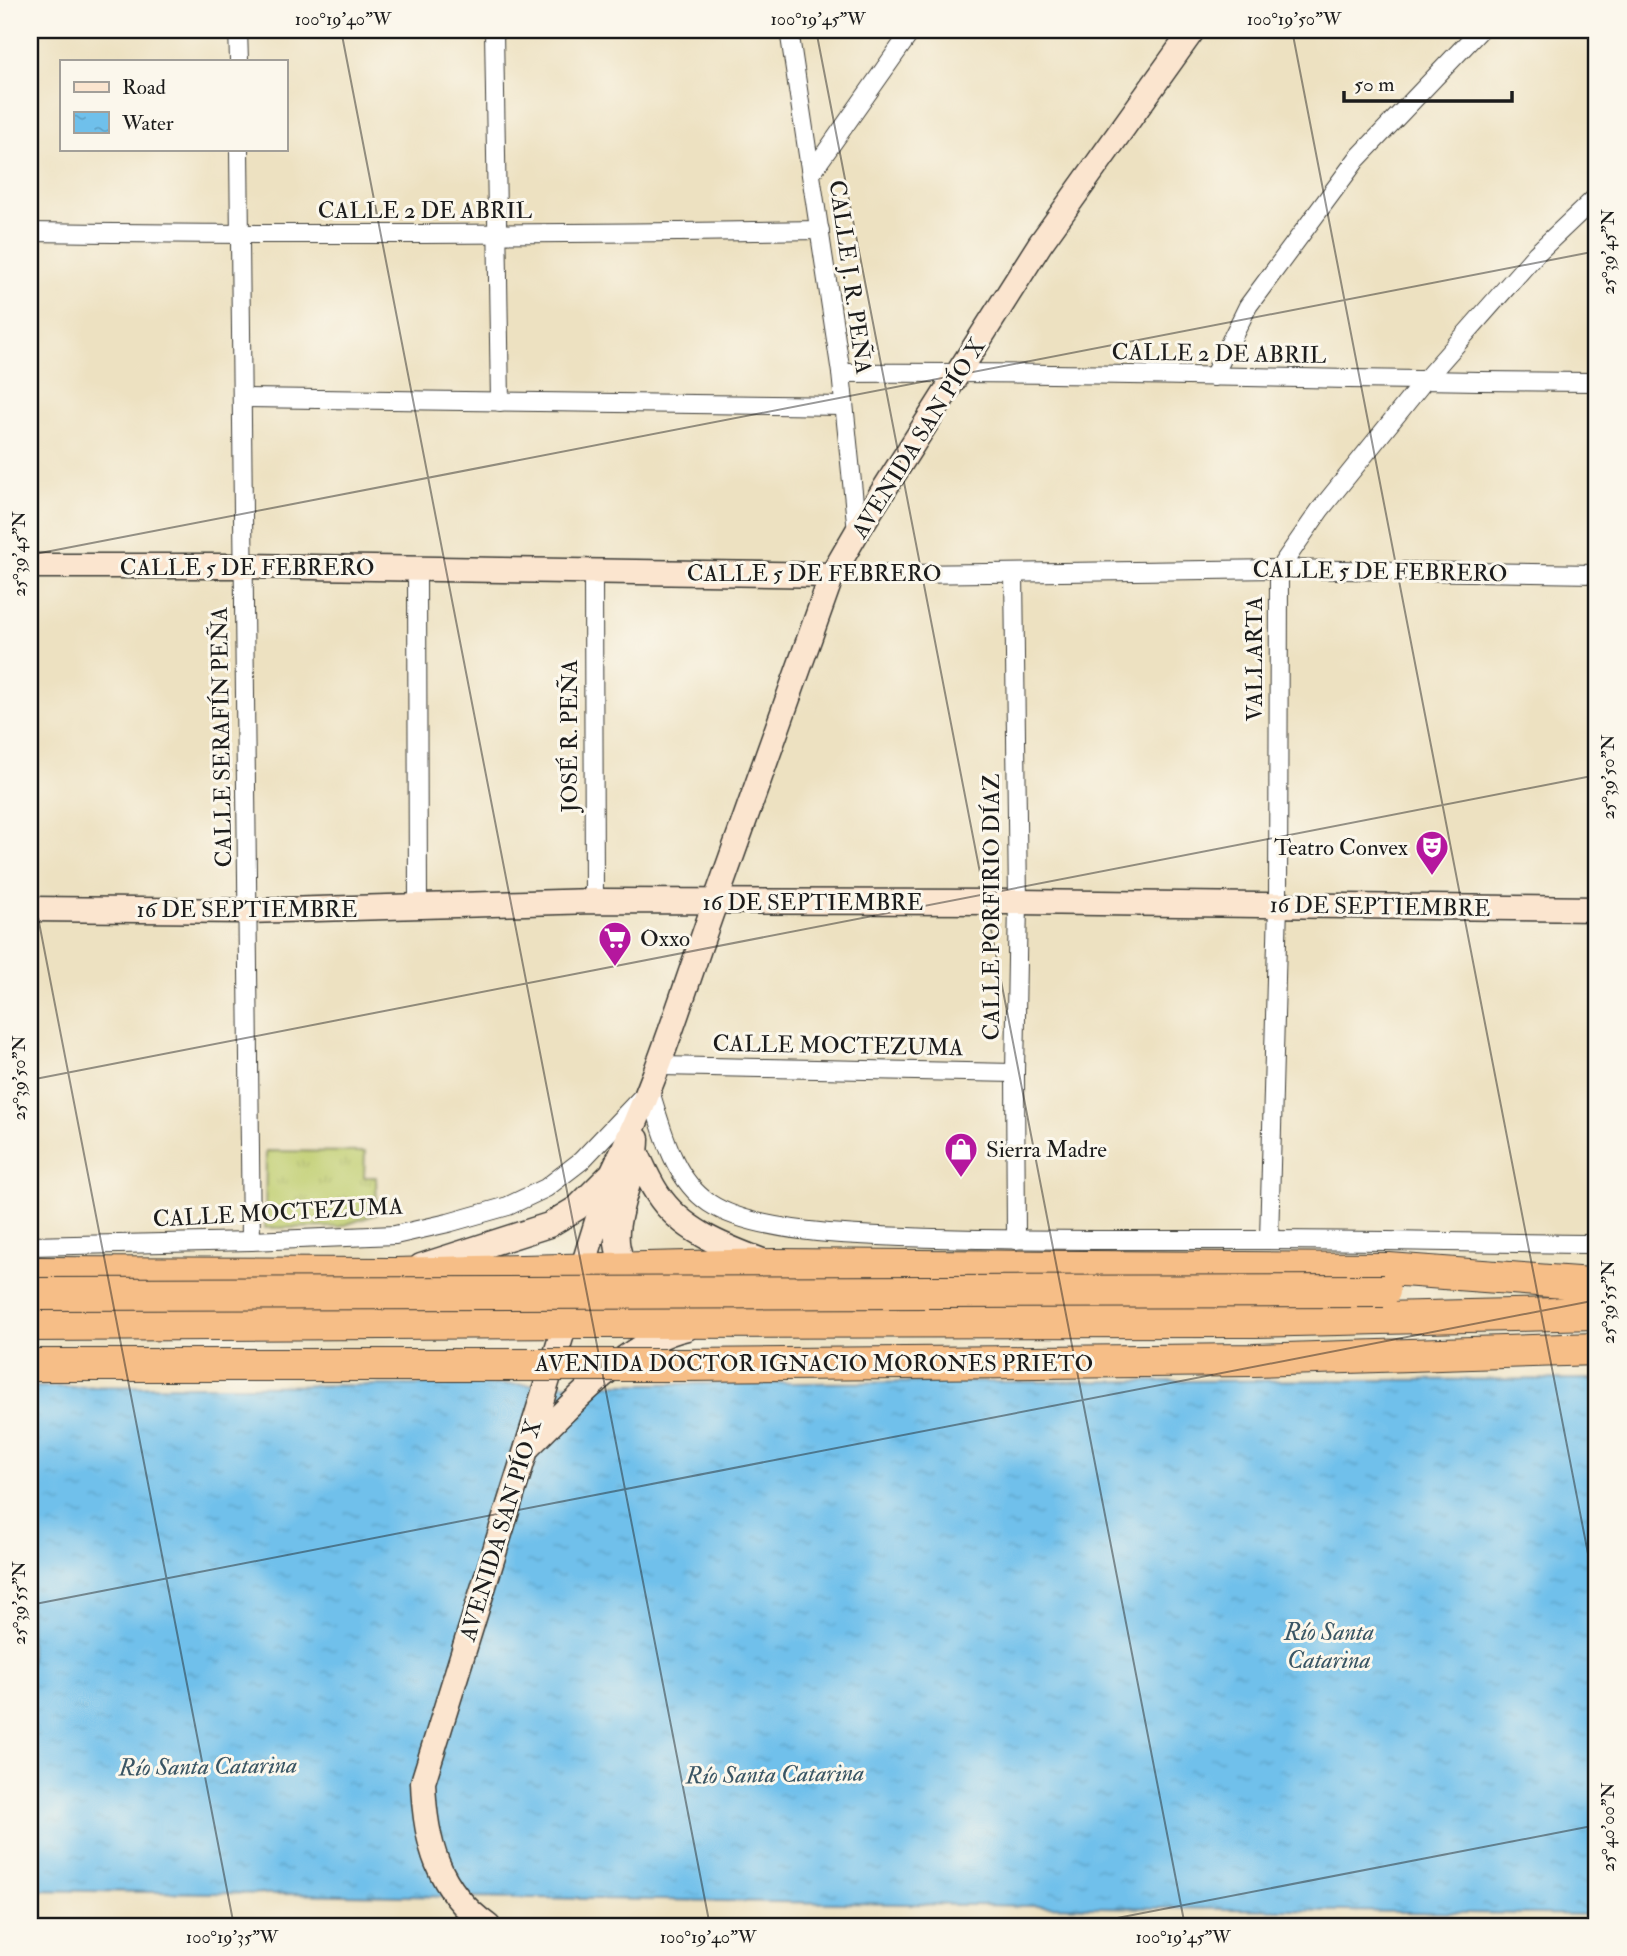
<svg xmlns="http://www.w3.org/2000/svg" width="1627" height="1956" viewBox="0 0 1627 1956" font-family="'IM FELL Double Pica',serif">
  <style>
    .grass { fill: url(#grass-tufts); stroke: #6e7445; stroke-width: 2 }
    .water { fill: url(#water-ripples); stroke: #466e84; stroke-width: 2 }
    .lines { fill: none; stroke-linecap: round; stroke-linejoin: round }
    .street-casing { stroke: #3b3a35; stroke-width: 20 }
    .secondary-casing { stroke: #3b3a35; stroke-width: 27 }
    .highway-casing { stroke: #3b3a35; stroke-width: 34 }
    .street { stroke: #fff; stroke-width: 18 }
    .secondary { stroke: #fbe5cf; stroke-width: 24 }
    .highway { stroke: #f6be87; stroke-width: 32 }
    .highway-bridge-casing { stroke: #3b3a35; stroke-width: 34; stroke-linecap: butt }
    .highway-bridge { stroke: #f6be87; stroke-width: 32 }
    .ticks { fill: none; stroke: #1c1c1c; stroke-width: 2; stroke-opacity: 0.45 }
    .labels { text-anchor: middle; stroke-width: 6; stroke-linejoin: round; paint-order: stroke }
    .street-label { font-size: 23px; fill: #1c1c1c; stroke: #fbf7ec }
    .poi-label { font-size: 23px; fill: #1c1c1c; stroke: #fbf7ec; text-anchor: start }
    .water-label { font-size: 24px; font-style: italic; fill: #395564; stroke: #fbf7ec }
    .neatline { fill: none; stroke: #1c1c1c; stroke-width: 2.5 }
    .ticks-label { font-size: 18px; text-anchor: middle; fill: #1c1c1c }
  </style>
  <defs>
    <pattern id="grass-tufts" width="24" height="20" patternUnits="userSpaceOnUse" patternTransform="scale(1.75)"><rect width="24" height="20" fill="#bfcd6e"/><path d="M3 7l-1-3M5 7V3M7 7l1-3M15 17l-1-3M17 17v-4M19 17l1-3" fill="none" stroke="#a4af5f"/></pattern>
    <pattern id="water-ripples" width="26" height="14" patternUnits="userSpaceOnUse" patternTransform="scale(1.75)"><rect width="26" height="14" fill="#6fc0eb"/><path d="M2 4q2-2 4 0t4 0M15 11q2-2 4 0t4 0" fill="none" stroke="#60a4c9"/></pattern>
  </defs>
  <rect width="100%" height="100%" fill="#fbf7ec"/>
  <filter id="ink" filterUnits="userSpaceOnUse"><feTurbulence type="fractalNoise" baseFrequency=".0143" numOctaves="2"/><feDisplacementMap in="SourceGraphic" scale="14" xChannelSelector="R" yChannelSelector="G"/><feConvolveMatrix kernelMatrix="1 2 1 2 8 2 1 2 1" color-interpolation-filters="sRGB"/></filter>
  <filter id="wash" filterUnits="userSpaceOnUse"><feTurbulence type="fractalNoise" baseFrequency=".00686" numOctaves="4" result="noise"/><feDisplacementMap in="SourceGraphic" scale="28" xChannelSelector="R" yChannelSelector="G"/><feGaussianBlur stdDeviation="1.57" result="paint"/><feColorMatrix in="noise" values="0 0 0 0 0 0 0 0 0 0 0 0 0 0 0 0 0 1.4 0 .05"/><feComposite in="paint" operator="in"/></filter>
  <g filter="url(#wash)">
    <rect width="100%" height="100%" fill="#ede1c1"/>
    <!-- grass -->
    <path class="grass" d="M266,1151L365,1152L364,1177H376L377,1214L339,1227L265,1228Z"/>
    <!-- water -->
    <path class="water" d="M1597,1379V1915L30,1890V1387Z"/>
  </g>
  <g filter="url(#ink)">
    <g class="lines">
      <defs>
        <g id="street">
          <path d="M238,30L239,61"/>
          <path d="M494,30L500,402"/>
          <path d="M789,30L841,373L857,532"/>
          <path d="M239,149L251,1241"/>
          <path d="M812,172L912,30"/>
          <path d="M30,232C293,236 557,234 820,230"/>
          <path d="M841,373C1093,371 1345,381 1597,382"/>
          <path d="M1213,377L1248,306L1357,159L1480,30"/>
          <path d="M242,398L844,406"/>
          <path d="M417,569L418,908"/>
          <path d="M593,572L594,901"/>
          <path d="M1014,573L1018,902L1015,1073L1016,1240"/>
          <path d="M832,575L1279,569L1597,574"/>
          <path d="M660,1066L1015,1073"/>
          <path d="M649,1088C662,1128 672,1178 709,1203C758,1236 878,1236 937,1238C1046,1241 1155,1240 1264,1240C1375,1240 1486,1243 1597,1244"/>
          <path d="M1269,1240L1278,904L1279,569L1320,510L1424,381L1536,254L1597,196"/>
          <path d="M30,1246L251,1241L395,1235L448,1223L508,1206L546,1188L581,1161L640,1099"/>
        </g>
        <g id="secondary">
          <path d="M30,566H244L832,575"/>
          <path d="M30,909L247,911L594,901L1018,902L1597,909"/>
          <path d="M637,1154C643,1167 649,1181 657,1193C681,1231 725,1247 765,1262"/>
          <path d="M421,1266L549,1225L577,1208L609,1176"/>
          <path d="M636,1278C592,1241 637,1185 637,1139"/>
          <path d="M527,1448C571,1406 626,1341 687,1328"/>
          <path d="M488,1926C437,1890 425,1841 423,1782L612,1173C656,1085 683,992 716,900C754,792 794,683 832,575L857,532L1040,244L1193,30"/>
        </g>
        <g id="highway">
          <path d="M30,1273L394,1274L772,1265L1389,1269L1591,1284"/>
          <path d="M30,1325L579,1322L1255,1321L1597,1313"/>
          <path d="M682,1365L1254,1360L1597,1349"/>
        </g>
      </defs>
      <!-- street casing -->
      <use href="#street" class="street-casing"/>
      <!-- secondary casing -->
      <use href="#secondary" class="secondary-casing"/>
      <!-- highway casing -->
      <use href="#highway" class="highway-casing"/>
      <!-- street -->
      <use href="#street" class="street"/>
      <!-- secondary -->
      <use href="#secondary" class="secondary"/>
      <!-- highway -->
      <use href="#highway" class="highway"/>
      <defs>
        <g id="highway-bridge">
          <path d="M30,1294L1384,1291"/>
          <path d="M30,1365H682"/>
        </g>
      </defs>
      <!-- highway-bridge casing -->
      <use href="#highway-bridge" class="highway-bridge-casing"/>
      <!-- highway-bridge -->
      <use href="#highway-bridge" class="highway-bridge"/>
    </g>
  </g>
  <!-- ticks -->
  <path class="ticks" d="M341,30L710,1926M816,30L1185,1926M1292,30L1597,1600M30,31L34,30M30,555L1597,251M30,876L234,1926M30,1080L1597,775M30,1605L1597,1300M1076,1926L1597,1825"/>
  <!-- icons -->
  <defs>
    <symbol id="theatre-pin" viewBox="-11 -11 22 30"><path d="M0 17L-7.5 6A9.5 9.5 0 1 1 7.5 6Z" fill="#b5179e" stroke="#fbf7ec"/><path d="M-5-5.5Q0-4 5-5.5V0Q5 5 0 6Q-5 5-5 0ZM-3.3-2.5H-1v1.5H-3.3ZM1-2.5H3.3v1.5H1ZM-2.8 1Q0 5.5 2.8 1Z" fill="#fff"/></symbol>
    <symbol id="supermarket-pin" viewBox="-11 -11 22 30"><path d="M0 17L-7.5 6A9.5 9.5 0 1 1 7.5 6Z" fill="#b5179e" stroke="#fbf7ec"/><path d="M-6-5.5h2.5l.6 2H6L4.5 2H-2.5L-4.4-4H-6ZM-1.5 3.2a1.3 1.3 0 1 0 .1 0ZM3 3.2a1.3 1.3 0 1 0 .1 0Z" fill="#fff"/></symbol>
    <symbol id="shop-pin" viewBox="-11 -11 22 30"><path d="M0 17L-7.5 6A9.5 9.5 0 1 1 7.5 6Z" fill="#b5179e" stroke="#fbf7ec"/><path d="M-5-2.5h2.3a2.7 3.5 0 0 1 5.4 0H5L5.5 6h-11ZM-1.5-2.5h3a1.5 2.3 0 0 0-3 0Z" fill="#fff"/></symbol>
  </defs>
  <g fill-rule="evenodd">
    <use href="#theatre-pin" x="1413" y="828" width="38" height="52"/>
    <use href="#supermarket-pin" x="596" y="919" width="38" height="52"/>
    <use href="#shop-pin" x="942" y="1130" width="38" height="52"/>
  </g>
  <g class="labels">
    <!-- street labels -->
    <g class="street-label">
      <text x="425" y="218">CALLE 2 DE ABRIL</text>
      <text transform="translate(851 277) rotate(82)" y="8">CALLE J. R. PEÑA</text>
      <text transform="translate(1219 353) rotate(1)" y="8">CALLE 2 DE ABRIL</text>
      <text transform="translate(918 438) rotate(-58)" y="8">AVENIDA SAN PÍO X</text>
      <text x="247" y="575">CALLE 5 DE FEBRERO</text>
      <text transform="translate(1380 571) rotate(1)" y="8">CALLE 5 DE FEBRERO</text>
      <text x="814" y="581">CALLE 5 DE FEBRERO</text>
      <text transform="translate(1254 659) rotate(-90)" y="8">VALLARTA</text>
      <text transform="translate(569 736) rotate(-90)" y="8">JOSÉ R. PEÑA</text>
      <text transform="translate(221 737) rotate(-91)" y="8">CALLE SERAFÍN PEÑA</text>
      <text x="813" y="910">16 DE SEPTIEMBRE</text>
      <text transform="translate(1380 906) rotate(1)" y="8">16 DE SEPTIEMBRE</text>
      <text transform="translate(991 907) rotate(-90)" y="8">CALLE PORFIRIO DÍAZ</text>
      <text x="247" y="917">16 DE SEPTIEMBRE</text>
      <text transform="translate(838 1045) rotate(1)" y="8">CALLE MOCTEZUMA</text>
      <text transform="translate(278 1212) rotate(-3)" y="8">CALLE MOCTEZUMA</text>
      <text x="814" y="1371">AVENIDA DOCTOR IGNACIO MORONES PRIETO</text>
      <text transform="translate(500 1530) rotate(-73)" y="8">AVENIDA SAN PÍO X</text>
    </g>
    <!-- poi labels -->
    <g class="poi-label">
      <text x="1408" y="855" text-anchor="end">Teatro Convex</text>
      <text x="640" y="946">Oxxo</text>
      <text x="986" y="1157">Sierra Madre</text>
    </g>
    <!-- water labels -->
    <g class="water-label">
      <text x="1329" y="1640">Río Santa<tspan x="1329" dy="28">Catarina</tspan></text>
      <text transform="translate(208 1766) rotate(-1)" y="8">Río Santa Catarina</text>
      <text transform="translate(775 1774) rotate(-1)" y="8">Río Santa Catarina</text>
    </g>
  </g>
  <!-- margin -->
  <rect width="1627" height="1956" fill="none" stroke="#fbf7ec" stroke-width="77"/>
  <!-- legend -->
  <rect x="60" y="60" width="228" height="91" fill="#fbf7ec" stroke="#a29f99" stroke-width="2"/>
  <rect x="74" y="82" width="35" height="10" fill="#fbe5cf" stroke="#a29f99" stroke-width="2"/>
  <text x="122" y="94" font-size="21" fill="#1c1c1c">Road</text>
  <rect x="74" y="112" width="35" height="21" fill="url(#water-ripples)" stroke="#a29f99" stroke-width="2"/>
  <text x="122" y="130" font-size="21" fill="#1c1c1c">Water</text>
  <!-- scale -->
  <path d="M1344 91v10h168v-10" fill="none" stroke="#1c1c1c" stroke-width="3.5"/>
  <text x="1354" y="91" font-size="21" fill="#1c1c1c" stroke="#fbf7ec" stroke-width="5" paint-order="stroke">50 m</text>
  <rect x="38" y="38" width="1550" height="1880" class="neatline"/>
  <g class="ticks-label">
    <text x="343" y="25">100°19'40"W</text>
    <text x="818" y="25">100°19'45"W</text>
    <text x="1294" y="25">100°19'50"W</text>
    <text transform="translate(1608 252) rotate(-90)" y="6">25°39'45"N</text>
    <text transform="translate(19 554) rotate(-90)" y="6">25°39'45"N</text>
    <text transform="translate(1608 777) rotate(-90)" y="6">25°39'50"N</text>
    <text transform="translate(19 1078) rotate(-90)" y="6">25°39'50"N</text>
    <text transform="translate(1608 1302) rotate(-90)" y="6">25°39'55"N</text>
    <text transform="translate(19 1603) rotate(-90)" y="6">25°39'55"N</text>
    <text transform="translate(1608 1827) rotate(-90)" y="6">25°40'00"N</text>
    <text x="232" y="1943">100°19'35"W</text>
    <text x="708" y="1943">100°19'40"W</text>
    <text x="1183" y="1943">100°19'45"W</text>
  </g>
</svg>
